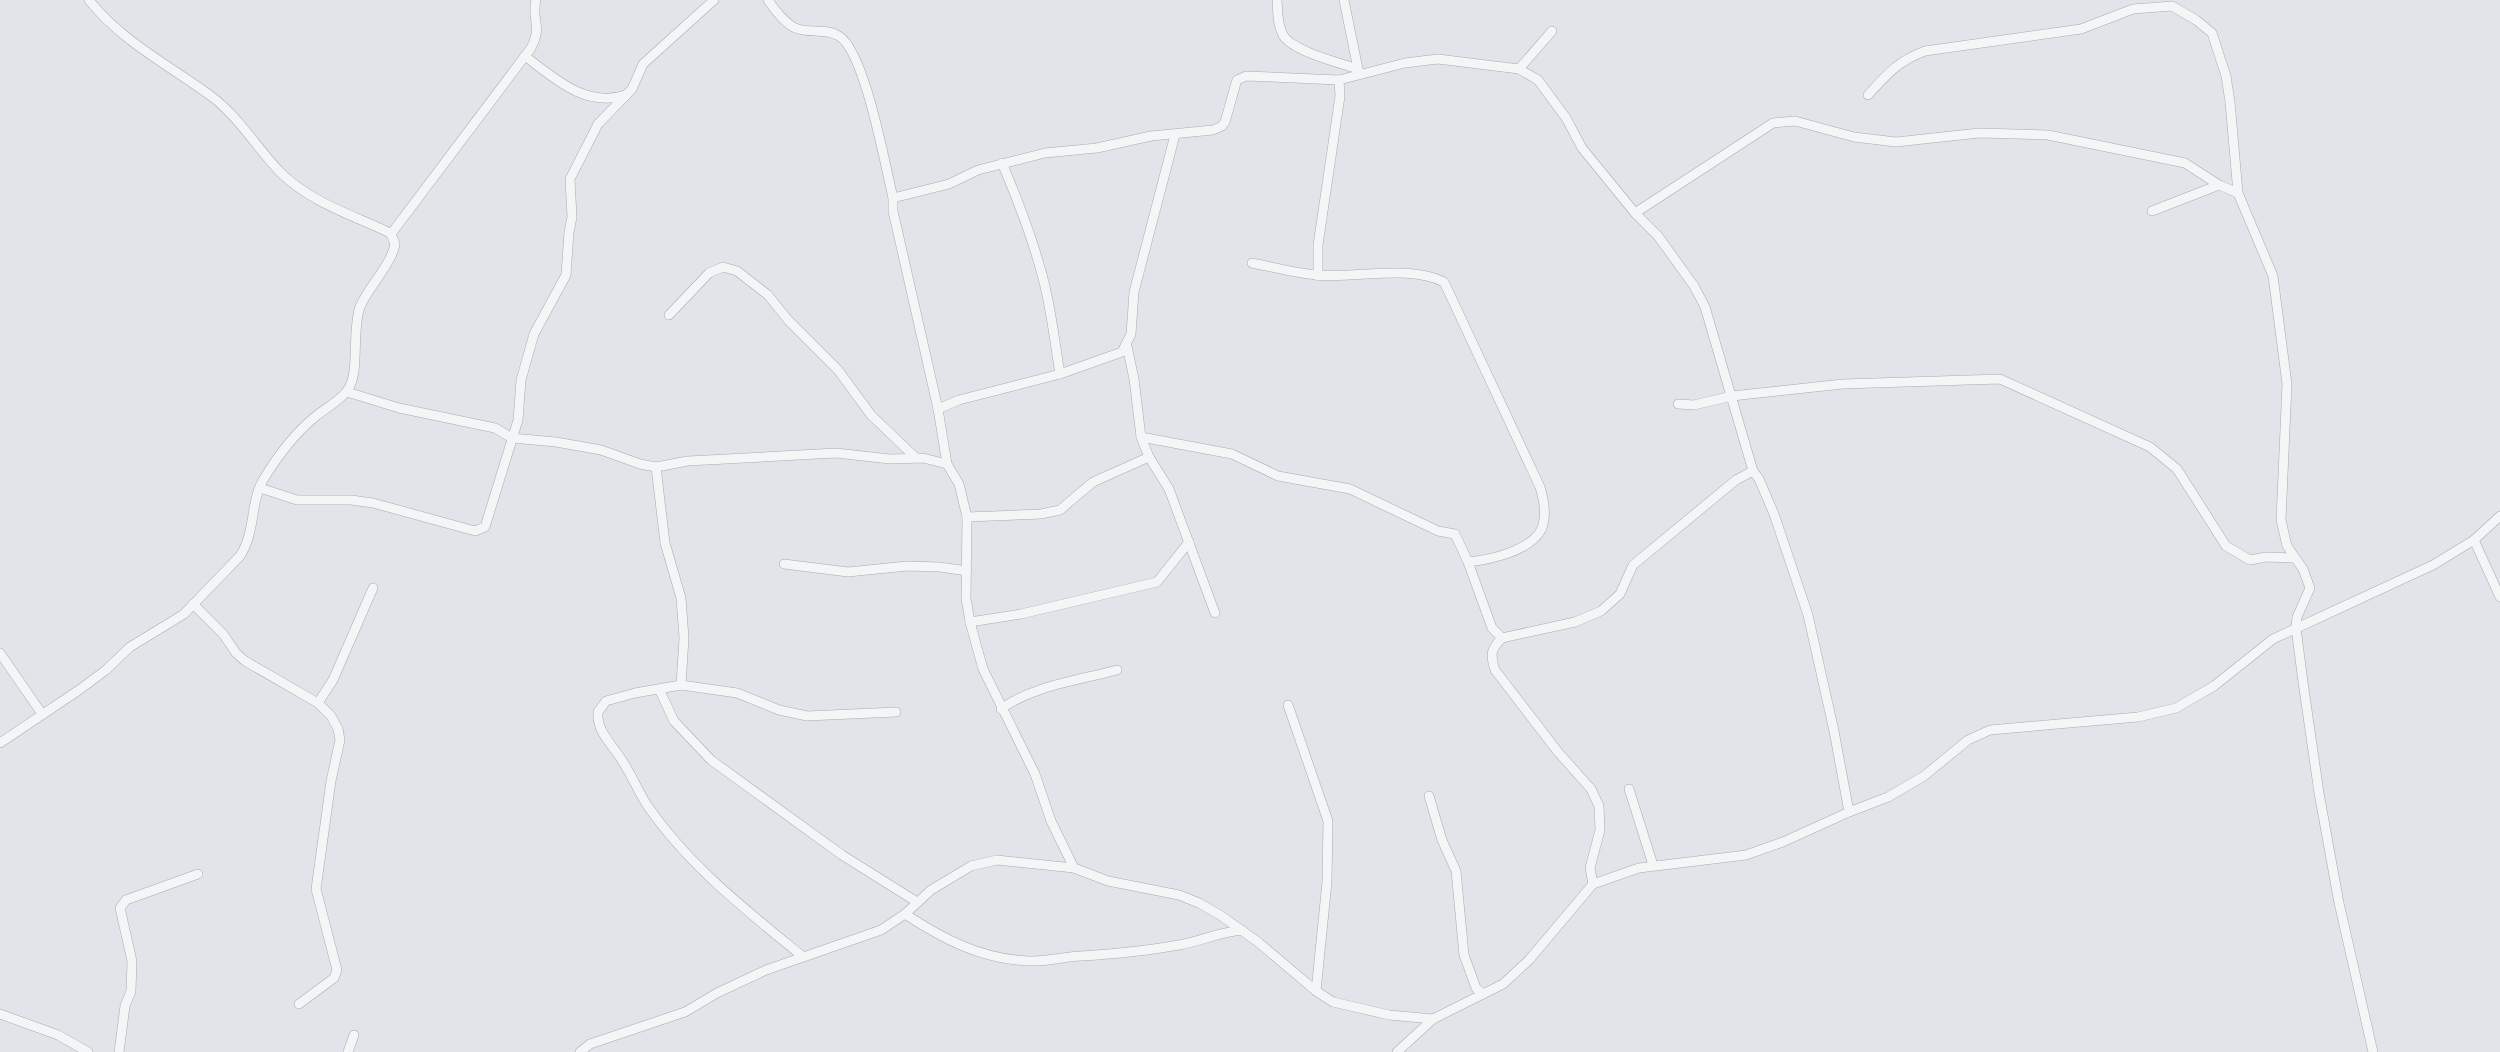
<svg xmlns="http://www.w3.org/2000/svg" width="2500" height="1052" viewBox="0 0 2500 1052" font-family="Overpass,sans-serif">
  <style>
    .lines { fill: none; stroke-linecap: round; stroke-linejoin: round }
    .minor-casing { stroke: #a6abb3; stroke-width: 10 }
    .minor { stroke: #f4f5f7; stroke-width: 9 }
  </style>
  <rect width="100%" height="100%" fill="#e1e4e9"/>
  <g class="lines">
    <defs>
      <g id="minor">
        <path d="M768,0C774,9 787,26 798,29C811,33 826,28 839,36C865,52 885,165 893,198V211L938,409L947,464"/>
        <path d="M1277,0C1278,12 1277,24 1283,35C1292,51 1340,63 1358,69"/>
        <path d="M1344,0L1359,74"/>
        <path d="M525,56C555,79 586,108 626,95"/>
        <path d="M1519,69L1552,31"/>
        <path d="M1868,95C1887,74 1898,61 1925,51L2081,29L2133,9L2172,6L2196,20L2212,33L2226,76L2230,102L2238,193L2273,276L2287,384L2281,520L2287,546L2303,569L2310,588L2297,617L2296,628L2303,682L2319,793L2339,903L2373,1052"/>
        <path d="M1002,163C1016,196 1029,229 1039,264C1050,300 1054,337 1060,374"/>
        <path d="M893,198L949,184L978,170L1045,153L1097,148L1151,136L1213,130L1222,126L1225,122L1236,83L1237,80L1246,76L1339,80L1405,63L1438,59L1519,69L1538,80L1566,118L1582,148L1635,213L1658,236L1694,286L1705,307L1753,471L1759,479L1774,514L1808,615L1834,731L1849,812"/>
        <path d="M2152,211L2219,185"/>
        <path d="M1635,213L1773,123L1795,121L1854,137L1896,142L1979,133L2048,135L2185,163L2219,185L2238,193"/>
        <path d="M391,234L531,48C543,25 531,21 536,0"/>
        <path d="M1252,263C1273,267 1295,273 1317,275C1354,279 1410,264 1444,282L1540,487C1544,500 1547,517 1541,530C1530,551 1489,560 1468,562"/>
        <path d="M1318,276V245L1340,96L1339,80"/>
        <path d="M669,315L709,273L723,267L737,271L768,295L788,320L838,370L871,415L916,458"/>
        <path d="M1127,346L1134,379L1141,437L1149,457L1169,489L1215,613"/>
        <path d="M347,392L399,408L495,428L512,438L556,442L601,450L640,464L656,467L688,461L836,453L890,459L923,458L947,464L959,484L967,517L966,598L970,622L983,669L1035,774L1051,821L1074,868L1108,881L1179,895L1199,903L1220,915L1258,942L1316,991L1333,1002L1389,1015L1433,1019"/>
        <path d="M1678,404L1694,405L1732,396L1843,384L2000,379L2150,447L2177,469L2226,546L2250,560L2266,557L2293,558"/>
        <path d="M938,409L959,400L1060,374L1122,352L1131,334L1134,292L1175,135"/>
        <path d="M1141,437L1232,454L1278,476L1350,489L1438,531L1455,534L1468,562L1492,628L1502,638L1575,622L1601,611L1620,594L1633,565L1736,480L1753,471"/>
        <path d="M656,467L665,543L681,598L684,638L681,685"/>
        <path d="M260,488L297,500H351L373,503L475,531L485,527L518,420L521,380L534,334L566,275L569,232L572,217L570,179L598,124L632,89L643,64L714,0"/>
        <path d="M967,517L1041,514L1060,510L1093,482L1149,457"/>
        <path d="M2474,540L2500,597"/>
        <path d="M784,564L848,572L907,566L940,567L967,571"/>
        <path d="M193,604L223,634L236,653L245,661L318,703L331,716L338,729L340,740L331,781L316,889L337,970L334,978L299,1004"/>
        <path d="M970,622L1021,614L1157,582L1189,542"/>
        <path d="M1502,638C1491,649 1490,654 1495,670L1558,752L1591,789L1599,806L1600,830L1590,868L1593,884"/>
        <path d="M0,653L42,714"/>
        <path d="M659,689L674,721L711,760L842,855L917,902"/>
        <path d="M318,703L333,680L373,588"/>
        <path d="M1288,705L1328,821L1327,882L1316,991"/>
        <path d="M1001,709C1032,686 1080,680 1117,670"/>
        <path d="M0,743L79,690L106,670L130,647L184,614L240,556C256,531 250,503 263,480C277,457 295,433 316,416C326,408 338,402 346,392C361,376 351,332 360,307C368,287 392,264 395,244L391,234L386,231C349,214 309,201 280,172C257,148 238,116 211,96C170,66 120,40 89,0"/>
        <path d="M1629,789L1653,865"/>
        <path d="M1429,796L1442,840L1456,871L1464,955L1476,988L1483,994"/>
        <path d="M905,914C943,939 981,959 1028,961C1045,962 1063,957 1081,956C1114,954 1146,951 1179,945C1201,941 1220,932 1242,930"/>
        <path d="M802,956C747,911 688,865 647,805C638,791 632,776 623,762C614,746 596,732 598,712L606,701L635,693L681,685L737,693L779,710L807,716L896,712"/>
        <path d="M0,1014L58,1035L88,1052"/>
        <path d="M119,1052L125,1006L131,991L132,961L120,908L126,900L198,874"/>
        <path d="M348,1052L354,1035"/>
        <path d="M580,1052L590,1044L685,1012L717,993L766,970L881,930L905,914L931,890L971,866L997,860L1074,868"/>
        <path d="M1397,1052L1433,1019L1503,984L1529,960L1593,884L1639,868L1746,855L1783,842L1849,812L1888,797L1924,776L1968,740L1990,730L2138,717L2176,708L2214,686L2273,639L2433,565L2474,540L2500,516"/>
      </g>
    </defs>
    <!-- minor casing -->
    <use href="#minor" class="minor-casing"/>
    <!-- minor -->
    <use href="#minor" class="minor"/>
  </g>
</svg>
